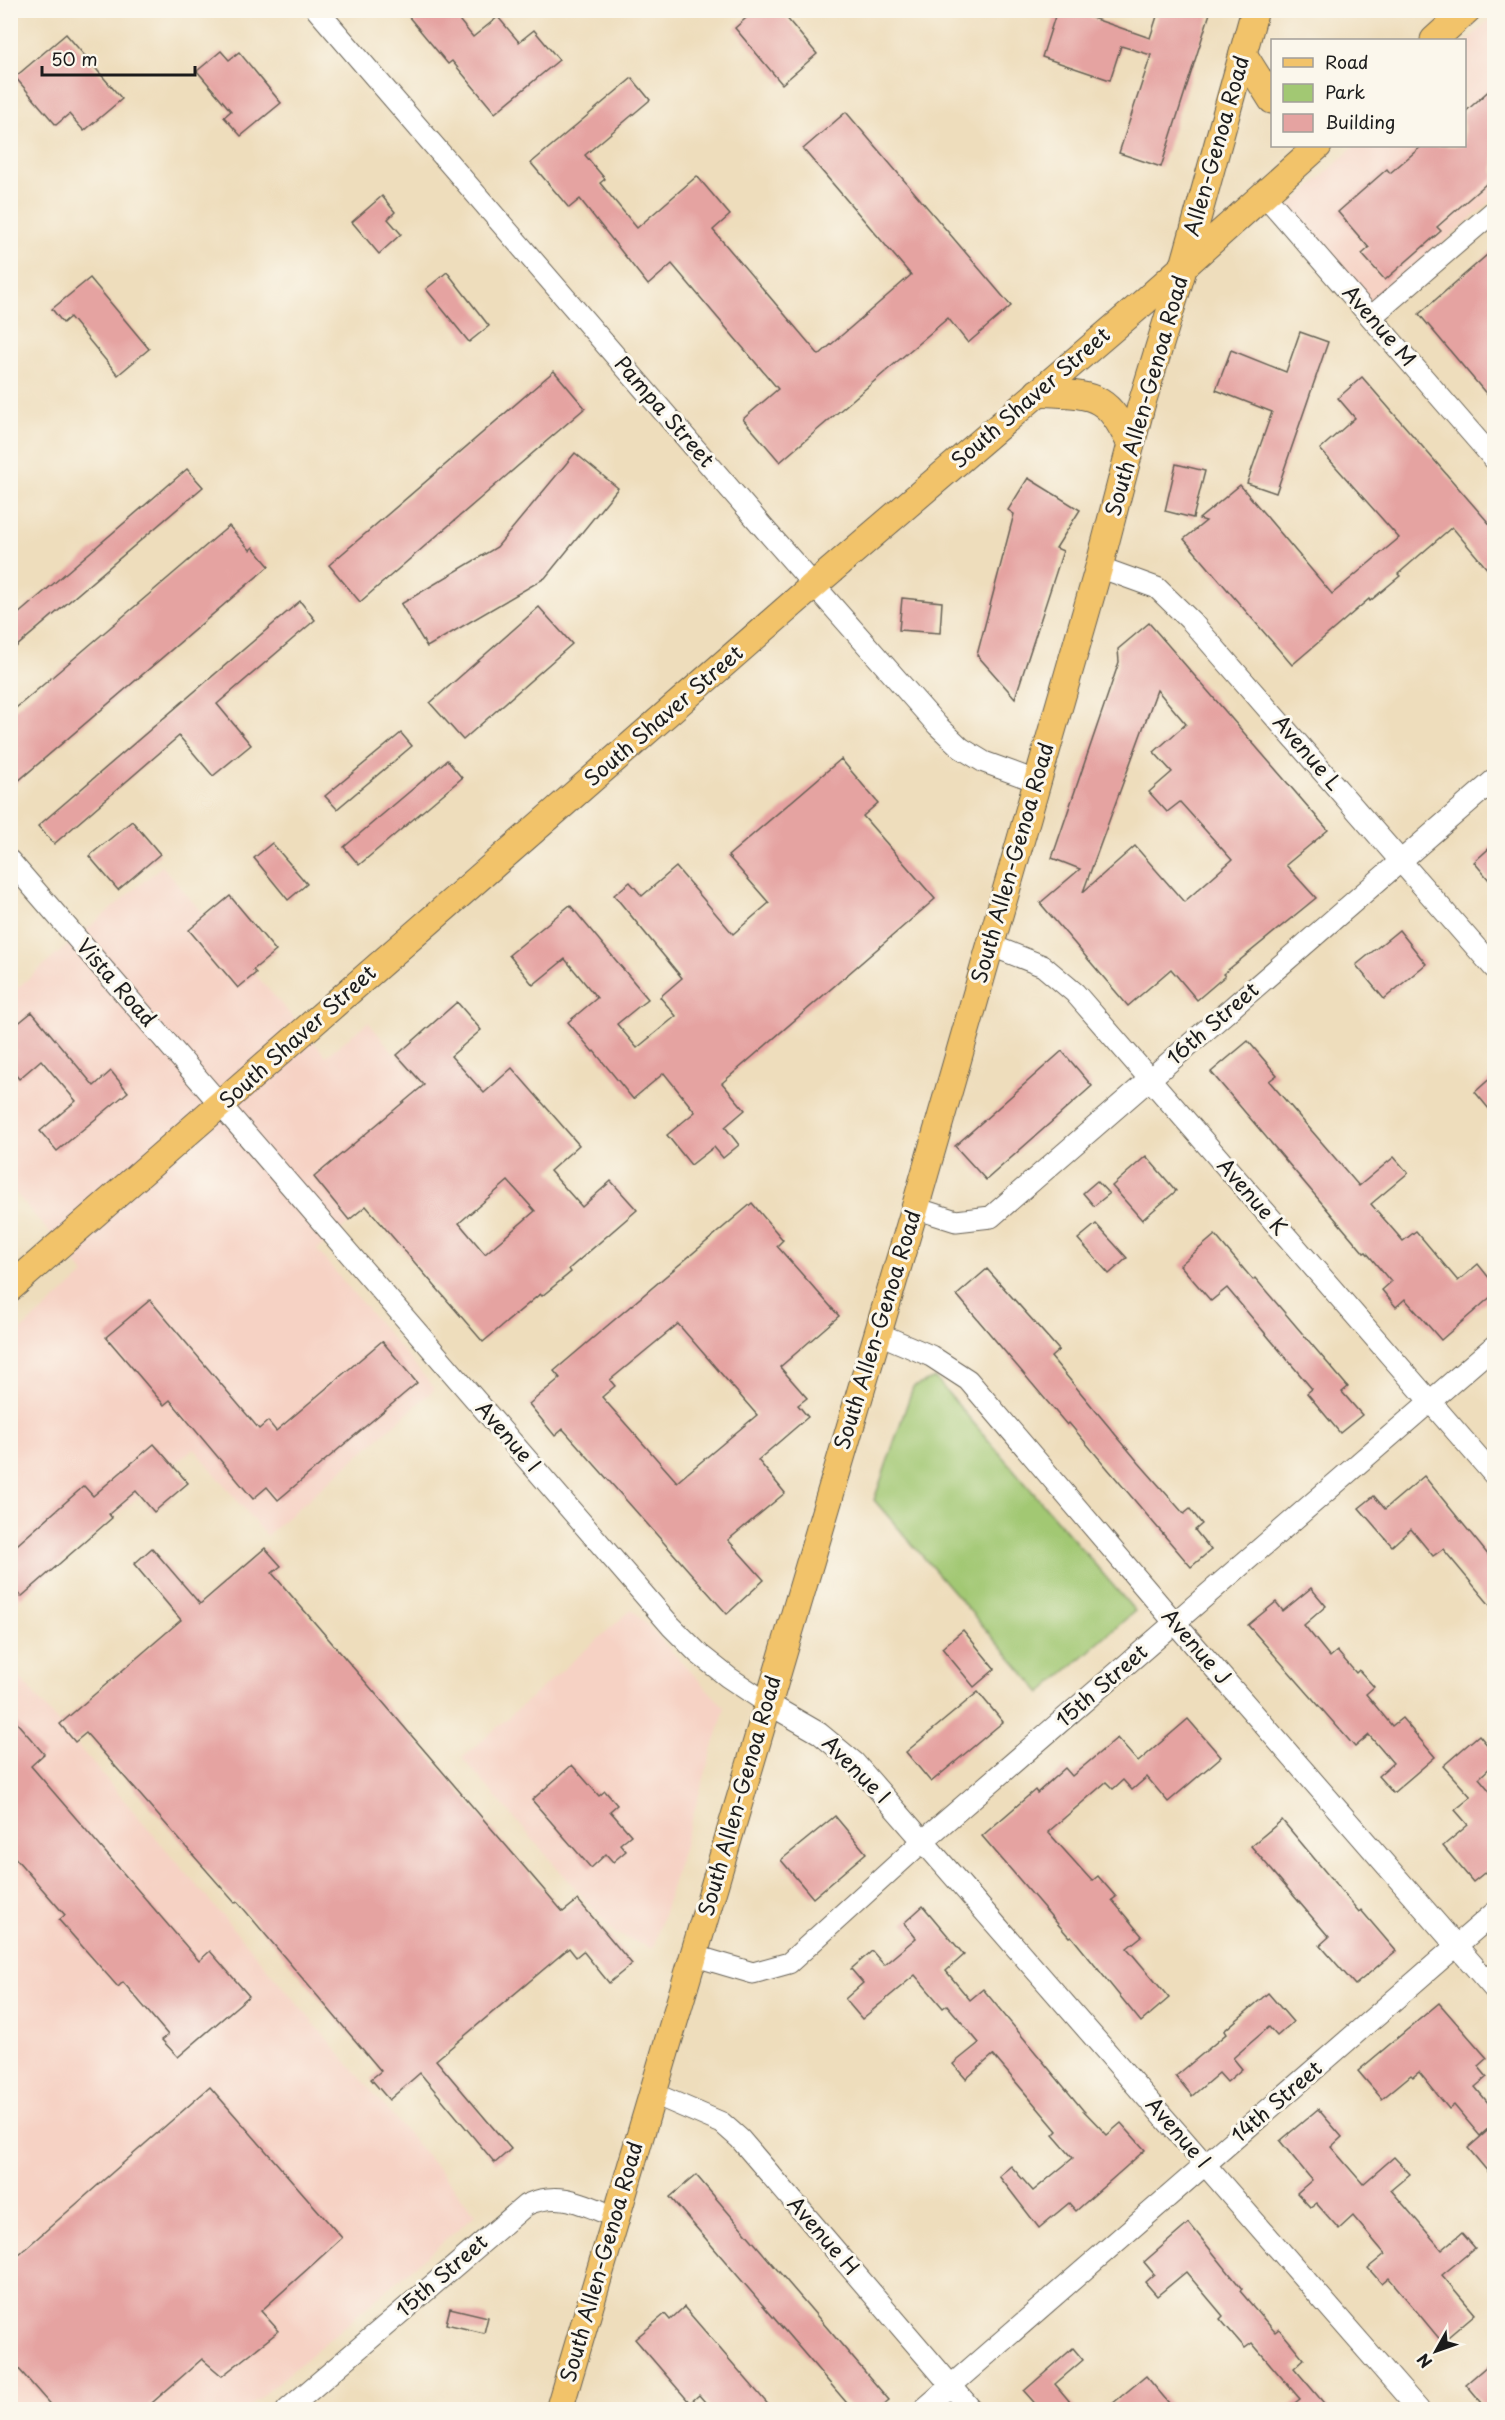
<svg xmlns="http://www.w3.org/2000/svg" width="1505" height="2420" viewBox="0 0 1505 2420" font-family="'Playpen Sans',sans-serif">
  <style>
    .built { fill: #f6d2c4 }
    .green { fill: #a2c873; stroke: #5f7248; stroke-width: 1.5 }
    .building { fill: #e5a3a1; fill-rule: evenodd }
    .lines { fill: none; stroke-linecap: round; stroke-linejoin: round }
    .minor-casing { stroke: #666054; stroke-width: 23 }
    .major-casing { stroke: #666054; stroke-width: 29 }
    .minor { stroke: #fff; stroke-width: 21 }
    .major { stroke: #f2c36a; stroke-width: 27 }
    .labels { text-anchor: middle; stroke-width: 6; stroke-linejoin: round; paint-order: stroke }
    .street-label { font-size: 21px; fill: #1c1c1c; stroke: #fbf7ec }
  </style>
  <rect width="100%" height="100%" fill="#fbf7ec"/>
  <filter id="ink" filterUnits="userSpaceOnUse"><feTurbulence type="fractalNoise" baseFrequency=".0167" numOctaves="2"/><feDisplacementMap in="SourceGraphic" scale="12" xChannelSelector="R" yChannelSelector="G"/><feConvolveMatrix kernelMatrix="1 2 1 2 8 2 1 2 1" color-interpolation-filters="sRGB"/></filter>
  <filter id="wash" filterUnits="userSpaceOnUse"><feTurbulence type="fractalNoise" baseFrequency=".008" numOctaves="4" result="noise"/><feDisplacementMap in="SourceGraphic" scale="24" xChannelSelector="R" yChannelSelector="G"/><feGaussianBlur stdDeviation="1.35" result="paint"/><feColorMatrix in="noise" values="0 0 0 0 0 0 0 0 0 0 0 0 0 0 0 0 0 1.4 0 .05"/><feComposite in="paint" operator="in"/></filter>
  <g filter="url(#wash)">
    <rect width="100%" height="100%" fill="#eeddbc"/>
    <!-- built -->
    <g class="built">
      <path d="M1494,15V199L1372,303L1288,208L1355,146H1464L1465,43Z"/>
      <path d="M162,866L326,1056L368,1022L460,1132L317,1250L435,1389L266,1536L194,1448L11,1607V1339L85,1274L11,1188V993Z"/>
      <path d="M632,1609L725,1708L653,1949L614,1933L462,1758Z"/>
      <path d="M10,1666L476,2214L247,2409H11Z"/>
    </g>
    <!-- green -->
    <path class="green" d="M935,1378L1135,1611L1041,1693L874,1500L913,1387Z"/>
    <g id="blocks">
      <!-- building -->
      <g class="building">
        <path d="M403,10H451L473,37L498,17L519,42L534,30L559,60L495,113L452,61L448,64Z"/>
        <path d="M755,10H780L817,54L782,84L735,28Z"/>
        <path d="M1057,10H1069L1150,38L1159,10H1211L1161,167L1119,153L1151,55L1121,46L1110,80L1042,57Z"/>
        <path d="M66,34L122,99L84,131L69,114L56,125L15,77Z"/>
        <path d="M221,51L229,60L239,52L281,103L241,136L224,117L231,111L197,71Z"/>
        <path d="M632,78L650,100L585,155L605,179L600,183L637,228L697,176L730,215L713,230L819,355L911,275L803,149L846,112L1011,306L968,343L948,318L780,462L743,419L778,389L672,264L648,285L580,199L569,208L531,163Z"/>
        <path d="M1494,86V177L1437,227L1441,231L1385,280L1362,254L1369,248L1338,212L1387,169L1390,173L1422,146H1464V113Z"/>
        <path d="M382,196L395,212L388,219L401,234L379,254L352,222Z"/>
        <path d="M1494,249V403L1419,314Z"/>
        <path d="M447,272L489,326L469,342L426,289Z"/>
        <path d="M90,278L149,349L118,375L70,317L63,323L52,309Z"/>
        <path d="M1300,332L1328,342L1276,493L1247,483L1272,412L1216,390L1231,350L1286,372Z"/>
        <path d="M554,371L585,408L360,602L329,565Z"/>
        <path d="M1362,377L1494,529V577L1452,527L1398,574L1400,576L1370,601L1369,599L1292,665L1184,539L1206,521L1199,519L1240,485L1332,594L1399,538L1320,449L1355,418L1338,398Z"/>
        <path d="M575,453L618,488L545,578L427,647L401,604L497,547Z"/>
        <path d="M1176,464L1205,471L1193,518L1165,511Z"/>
        <path d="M187,469L203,487L10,652V621Z"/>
        <path d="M1028,478L1080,510L1056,548L1063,551L1015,698L977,655L1014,514L1008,510Z"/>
        <path d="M229,526L250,550L253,547L269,566L10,788V713Z"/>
        <path d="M902,598L942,602L940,633L899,630Z"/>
        <path d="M300,601L315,620L217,704L251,745L213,776L179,736L54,844L38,826Z"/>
        <path d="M539,607L572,644L463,740L430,703Z"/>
        <path d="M1149,623L1328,830L1286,865L1316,898L1223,974L1225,976L1197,1000L1171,969L1128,1006L1040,903L1080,869L1052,858L1119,662L1118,649ZM1157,690L1186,724L1154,752L1172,772L1149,792L1167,812L1180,802L1232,860L1184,902L1135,846L1083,892Z"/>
        <path d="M401,733L412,746L337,809L325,796Z"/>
        <path d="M841,759L878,803L863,816L935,899L722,1083L745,1110L725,1127L739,1145L723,1158L714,1147L691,1165L667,1135L695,1112L664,1073L633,1099L594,1051L593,1052L568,1022L597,998L565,959L533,985L509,955L570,905L648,999L617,1024L637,1048L676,1016L660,997L682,978L614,895L630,882L642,896L676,867L733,934L769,903L728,856Z"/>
        <path d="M447,760L462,778L359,865L344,847Z"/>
        <path d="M132,821L160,854L118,890L89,856Z"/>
        <path d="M272,843L307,884L288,900L254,858Z"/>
        <path d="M1494,844V886L1474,862Z"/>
        <path d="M230,896L276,951L253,970L256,973L238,988L189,930Z"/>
        <path d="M1399,930L1426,964L1384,999L1356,965Z"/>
        <path d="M457,1002L481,1030L451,1056L484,1093L512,1068L579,1145L550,1171L582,1207L611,1181L637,1210L569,1269L571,1272L542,1296L540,1294L483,1342L366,1206L349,1220L314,1177L424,1085L397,1055ZM508,1181L535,1211L485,1254L459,1223Z"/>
        <path d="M32,1012L94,1086L111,1071L128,1092L57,1151L40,1131L76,1101L41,1060L19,1079L10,1068V1030Z"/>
        <path d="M1248,1041L1277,1075L1269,1081L1359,1186L1394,1157L1408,1173L1371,1204L1403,1241L1416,1231L1458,1281L1478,1264L1494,1284V1294L1441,1340L1405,1299L1396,1307L1382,1290L1391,1282L1366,1252L1364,1253L1211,1072Z"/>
        <path d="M1062,1051L1092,1086L986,1180L955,1146Z"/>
        <path d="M1494,1075V1115L1475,1092Z"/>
        <path d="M1146,1156L1176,1191L1142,1220L1112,1186Z"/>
        <path d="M1097,1181L1109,1194L1094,1206L1083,1193Z"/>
        <path d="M752,1203L783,1240L777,1246L839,1316L780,1367L807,1398L798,1405L808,1417L758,1460L785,1493L728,1540L764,1580L727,1614L563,1429L555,1436L529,1404L560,1378L554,1371ZM678,1324L757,1415L677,1482L602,1397L615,1386L610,1380Z"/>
        <path d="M1096,1224L1127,1258L1109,1274L1078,1239Z"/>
        <path d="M1215,1235L1253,1280L1255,1278L1348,1387L1342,1392L1362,1415L1340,1433L1307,1393L1312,1389L1227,1288L1211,1301L1180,1265Z"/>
        <path d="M987,1269L1059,1350L1051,1357L1139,1463L1184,1514L1190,1509L1202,1524L1195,1530L1211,1550L1191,1567L1069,1423L1067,1425L957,1295Z"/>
        <path d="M150,1300L259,1429L268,1421L276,1431L382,1341L417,1383L278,1500L267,1487L253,1499L170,1400L164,1405L106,1337Z"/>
        <path d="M154,1444L188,1483L154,1512L136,1491L109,1514L112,1518L21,1597L10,1585V1551L84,1486L93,1496Z"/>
        <path d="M1424,1476L1494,1562V1610L1443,1549L1433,1556L1411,1529L1392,1546L1359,1508L1374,1496L1385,1509Z"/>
        <path d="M152,1548L200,1604L265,1548L281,1566L272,1573L563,1912L578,1900L632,1964L609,1983L583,1951L576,1957L569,1948L436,2060L511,2149L495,2163L420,2073L389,2100L371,2079L381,2071L237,1901L235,1903L86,1733L75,1742L60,1724L181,1620L134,1564Z"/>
        <path d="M1311,1588L1326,1606L1304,1625L1330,1657L1337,1651L1356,1673L1359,1670L1374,1687L1366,1694L1392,1726L1402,1718L1435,1757L1393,1793L1378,1776L1393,1763L1369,1735L1355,1747L1248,1625L1276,1602L1283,1611Z"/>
        <path d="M963,1630L995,1669L974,1687L942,1648Z"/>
        <path d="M978,1692L1003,1722L931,1782L906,1752Z"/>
        <path d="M10,1715L44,1754L31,1766L199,1961L210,1951L249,1996L178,2057L162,2040L168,2035L123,1982L118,1987L59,1920L65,1915L10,1852Z"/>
        <path d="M1188,1719L1221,1757L1168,1802L1147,1777L1132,1790L1123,1780L1113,1789L1106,1782L1048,1832L1092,1881L1098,1876L1116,1897L1112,1900L1142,1936L1127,1948L1169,1998L1141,2022L1071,1936L1069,1937L982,1836L1035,1790L1037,1793L1065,1768L1072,1776L1117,1738L1138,1762Z"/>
        <path d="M1479,1735L1494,1753V1764L1479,1778L1494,1796V1865L1473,1882L1443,1846L1468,1825L1455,1810L1471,1797L1443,1766Z"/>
        <path d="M572,1765L599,1796L605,1791L617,1805L610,1811L631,1835L620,1844L626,1851L613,1862L606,1854L591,1868L532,1800Z"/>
        <path d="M835,1816L866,1853L813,1898L781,1860Z"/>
        <path d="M1282,1820L1359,1912L1361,1910L1396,1951L1355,1985L1320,1945L1329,1937L1251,1846Z"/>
        <path d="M923,1906L964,1955L946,1971L970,2000L983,1989L1083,2110L1107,2135L1121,2123L1145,2150L1076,2211L1069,2203L1039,2228L999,2176L1011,2166L1033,2191L1073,2158L1053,2135L1057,2131L993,2055L966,2079L953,2064L979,2043L947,2005L943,2008L915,1975L862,2019L845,1999L863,1983L851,1969L872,1951L884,1965L916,1938L904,1923Z"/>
        <path d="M1268,1993L1293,2022L1277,2036L1269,2027L1233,2058L1242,2069L1227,2082L1219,2073L1192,2096L1176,2076L1226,2034L1224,2031Z"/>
        <path d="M1439,2003L1487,2058L1478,2066L1487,2077L1475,2087L1494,2110V2123L1480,2136L1454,2105L1449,2109L1419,2072L1413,2077L1411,2075L1382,2099L1358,2071Z"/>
        <path d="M210,2087L342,2238L261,2311L279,2331L222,2376L202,2359L145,2409H54L10,2359V2262Z"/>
        <path d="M1318,2109L1342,2137L1331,2147L1363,2184L1394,2157L1410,2174L1391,2190L1442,2250L1462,2233L1475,2248L1442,2275L1475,2314L1442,2342L1389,2278L1382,2284L1368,2268L1385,2254L1353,2216L1339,2229L1316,2203L1310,2207L1297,2193L1312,2180L1280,2141Z"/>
        <path d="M1494,2125V2179L1468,2148Z"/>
        <path d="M696,2175L889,2400L878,2409H852L670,2197Z"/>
        <path d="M1189,2223L1242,2289L1240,2291L1275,2332L1279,2329L1304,2359L1294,2368L1329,2409H1287L1300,2399L1252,2343L1245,2348L1220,2319L1223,2316L1186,2272L1157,2296L1145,2282L1154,2274L1144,2262Z"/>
        <path d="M684,2307L772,2409H711L699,2395L690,2403L635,2339L665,2314L670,2320Z"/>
        <path d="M450,2308L488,2317L484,2333L446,2324Z"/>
        <path d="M1073,2348L1083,2360L1055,2384L1076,2409H1040L1024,2391Z"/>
        <path d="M1494,2360V2409H1487L1466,2384Z"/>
        <path d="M1146,2376L1174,2409H1106Z"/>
      </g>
    </g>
  </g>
  <g filter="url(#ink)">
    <use href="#blocks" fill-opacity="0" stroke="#666054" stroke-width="1.5"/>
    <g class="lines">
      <defs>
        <g id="minor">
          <path d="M317,10L762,526L937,725L961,748L984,762L1036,781"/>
          <path d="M1263,193L1494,459"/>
          <path d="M1371,317L1494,211"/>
          <path d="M1099,567L1157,588L1191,621L1494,968"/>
          <path d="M10,861L671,1626L699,1654L728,1677L767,1703L819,1733L854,1762L1419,2410"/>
          <path d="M990,945L1043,966L1075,993L1494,1475"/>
          <path d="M915,1208L956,1221L991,1217L1494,780"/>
          <path d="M877,1333L931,1356L968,1380L1175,1623L1494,1989"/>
          <path d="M692,1955L753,1973L789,1963L923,1841L1494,1346"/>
          <path d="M652,2093L722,2123L740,2139L972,2410"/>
          <path d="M287,2410L526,2205C560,2190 583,2204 615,2217"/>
          <path d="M923,2410L1494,1913"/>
        </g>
        <g id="major">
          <path d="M1434,40L1467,10"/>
          <path d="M1243,54L1272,100"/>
          <path d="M1038,392C1057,394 1084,392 1100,402C1115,411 1123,430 1131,444"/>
          <path d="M10,1288L814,585L1144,302L1318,146"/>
          <path d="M559,2410L915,1208L1099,567L1141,406L1184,266L1255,10"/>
        </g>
      </defs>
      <!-- minor casing -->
      <use href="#minor" class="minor-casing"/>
      <!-- major casing -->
      <use href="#major" class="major-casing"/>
      <!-- minor -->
      <use href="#minor" class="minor"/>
      <!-- major -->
      <use href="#major" class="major"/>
    </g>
  </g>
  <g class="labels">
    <!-- street labels -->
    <g class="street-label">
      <text transform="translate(1217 146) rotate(-74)" y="7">Allen-Genoa Road</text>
      <text transform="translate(1379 326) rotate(49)" y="7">Avenue M</text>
      <text transform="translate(1147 396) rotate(-74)" y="7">South Allen-Genoa Road</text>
      <text transform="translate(1031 398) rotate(-41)" y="7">South Shaver Street</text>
      <text transform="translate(664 412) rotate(49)" y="7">Pampa Street</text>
      <text transform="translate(664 716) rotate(-41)" y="7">South Shaver Street</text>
      <text transform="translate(1307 753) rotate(49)" y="7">Avenue L</text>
      <text transform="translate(1013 863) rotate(-74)" y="7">South Allen-Genoa Road</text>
      <text transform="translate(116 983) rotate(49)" y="7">Vista Road</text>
      <text transform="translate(1213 1024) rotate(-41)" y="7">16th Street</text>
      <text transform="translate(298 1037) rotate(-42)" y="7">South Shaver Street</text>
      <text transform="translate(1252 1197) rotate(49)" y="7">Avenue K</text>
      <text transform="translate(878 1330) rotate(-73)" y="7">South Allen-Genoa Road</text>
      <text transform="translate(508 1437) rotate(49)" y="7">Avenue I</text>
      <text transform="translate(1196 1647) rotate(49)" y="7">Avenue J</text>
      <text transform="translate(1102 1686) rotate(-41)" y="7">15th Street</text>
      <text transform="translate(856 1770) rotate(45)" y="7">Avenue I</text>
      <text transform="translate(740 1796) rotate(-74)" y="7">South Allen-Genoa Road</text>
      <text transform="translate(1277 2102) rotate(-41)" y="7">14th Street</text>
      <text transform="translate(1178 2133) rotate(49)" y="7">Avenue I</text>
      <text transform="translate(823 2236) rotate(49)" y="7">Avenue H</text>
      <text transform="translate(602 2262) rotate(-74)" y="7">South Allen-Genoa Road</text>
      <text transform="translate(442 2276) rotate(-41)" y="7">15th Street</text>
    </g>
  </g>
  <!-- margin -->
  <rect width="1505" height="2420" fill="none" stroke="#fbf7ec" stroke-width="36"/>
  <!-- legend -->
  <rect x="1271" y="39" width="195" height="108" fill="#fbf7ec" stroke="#a29f99" stroke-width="1.5"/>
  <rect x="1283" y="58" width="30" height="9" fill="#f2c36a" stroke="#a29f99" stroke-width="1.5"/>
  <text x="1325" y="69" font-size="18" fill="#1c1c1c">Road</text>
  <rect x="1283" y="84" width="30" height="18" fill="#a2c873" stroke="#a29f99" stroke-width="1.5"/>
  <text x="1325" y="99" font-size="18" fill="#1c1c1c">Park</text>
  <rect x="1283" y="114" width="30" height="18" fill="#e5a3a1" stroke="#a29f99" stroke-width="1.5"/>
  <text x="1325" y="129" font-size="18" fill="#1c1c1c">Building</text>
  <!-- north arrow -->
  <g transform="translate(1436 2351) rotate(230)" stroke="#fbf7ec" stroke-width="4.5" paint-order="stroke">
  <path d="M0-4.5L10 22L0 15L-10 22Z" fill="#1c1c1c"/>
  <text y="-9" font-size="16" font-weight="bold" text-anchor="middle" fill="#1c1c1c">N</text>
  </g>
  <!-- scale -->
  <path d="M42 66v9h153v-9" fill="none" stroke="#1c1c1c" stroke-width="3"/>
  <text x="51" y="66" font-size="18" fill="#1c1c1c" stroke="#fbf7ec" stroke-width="4.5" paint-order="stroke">50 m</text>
</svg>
